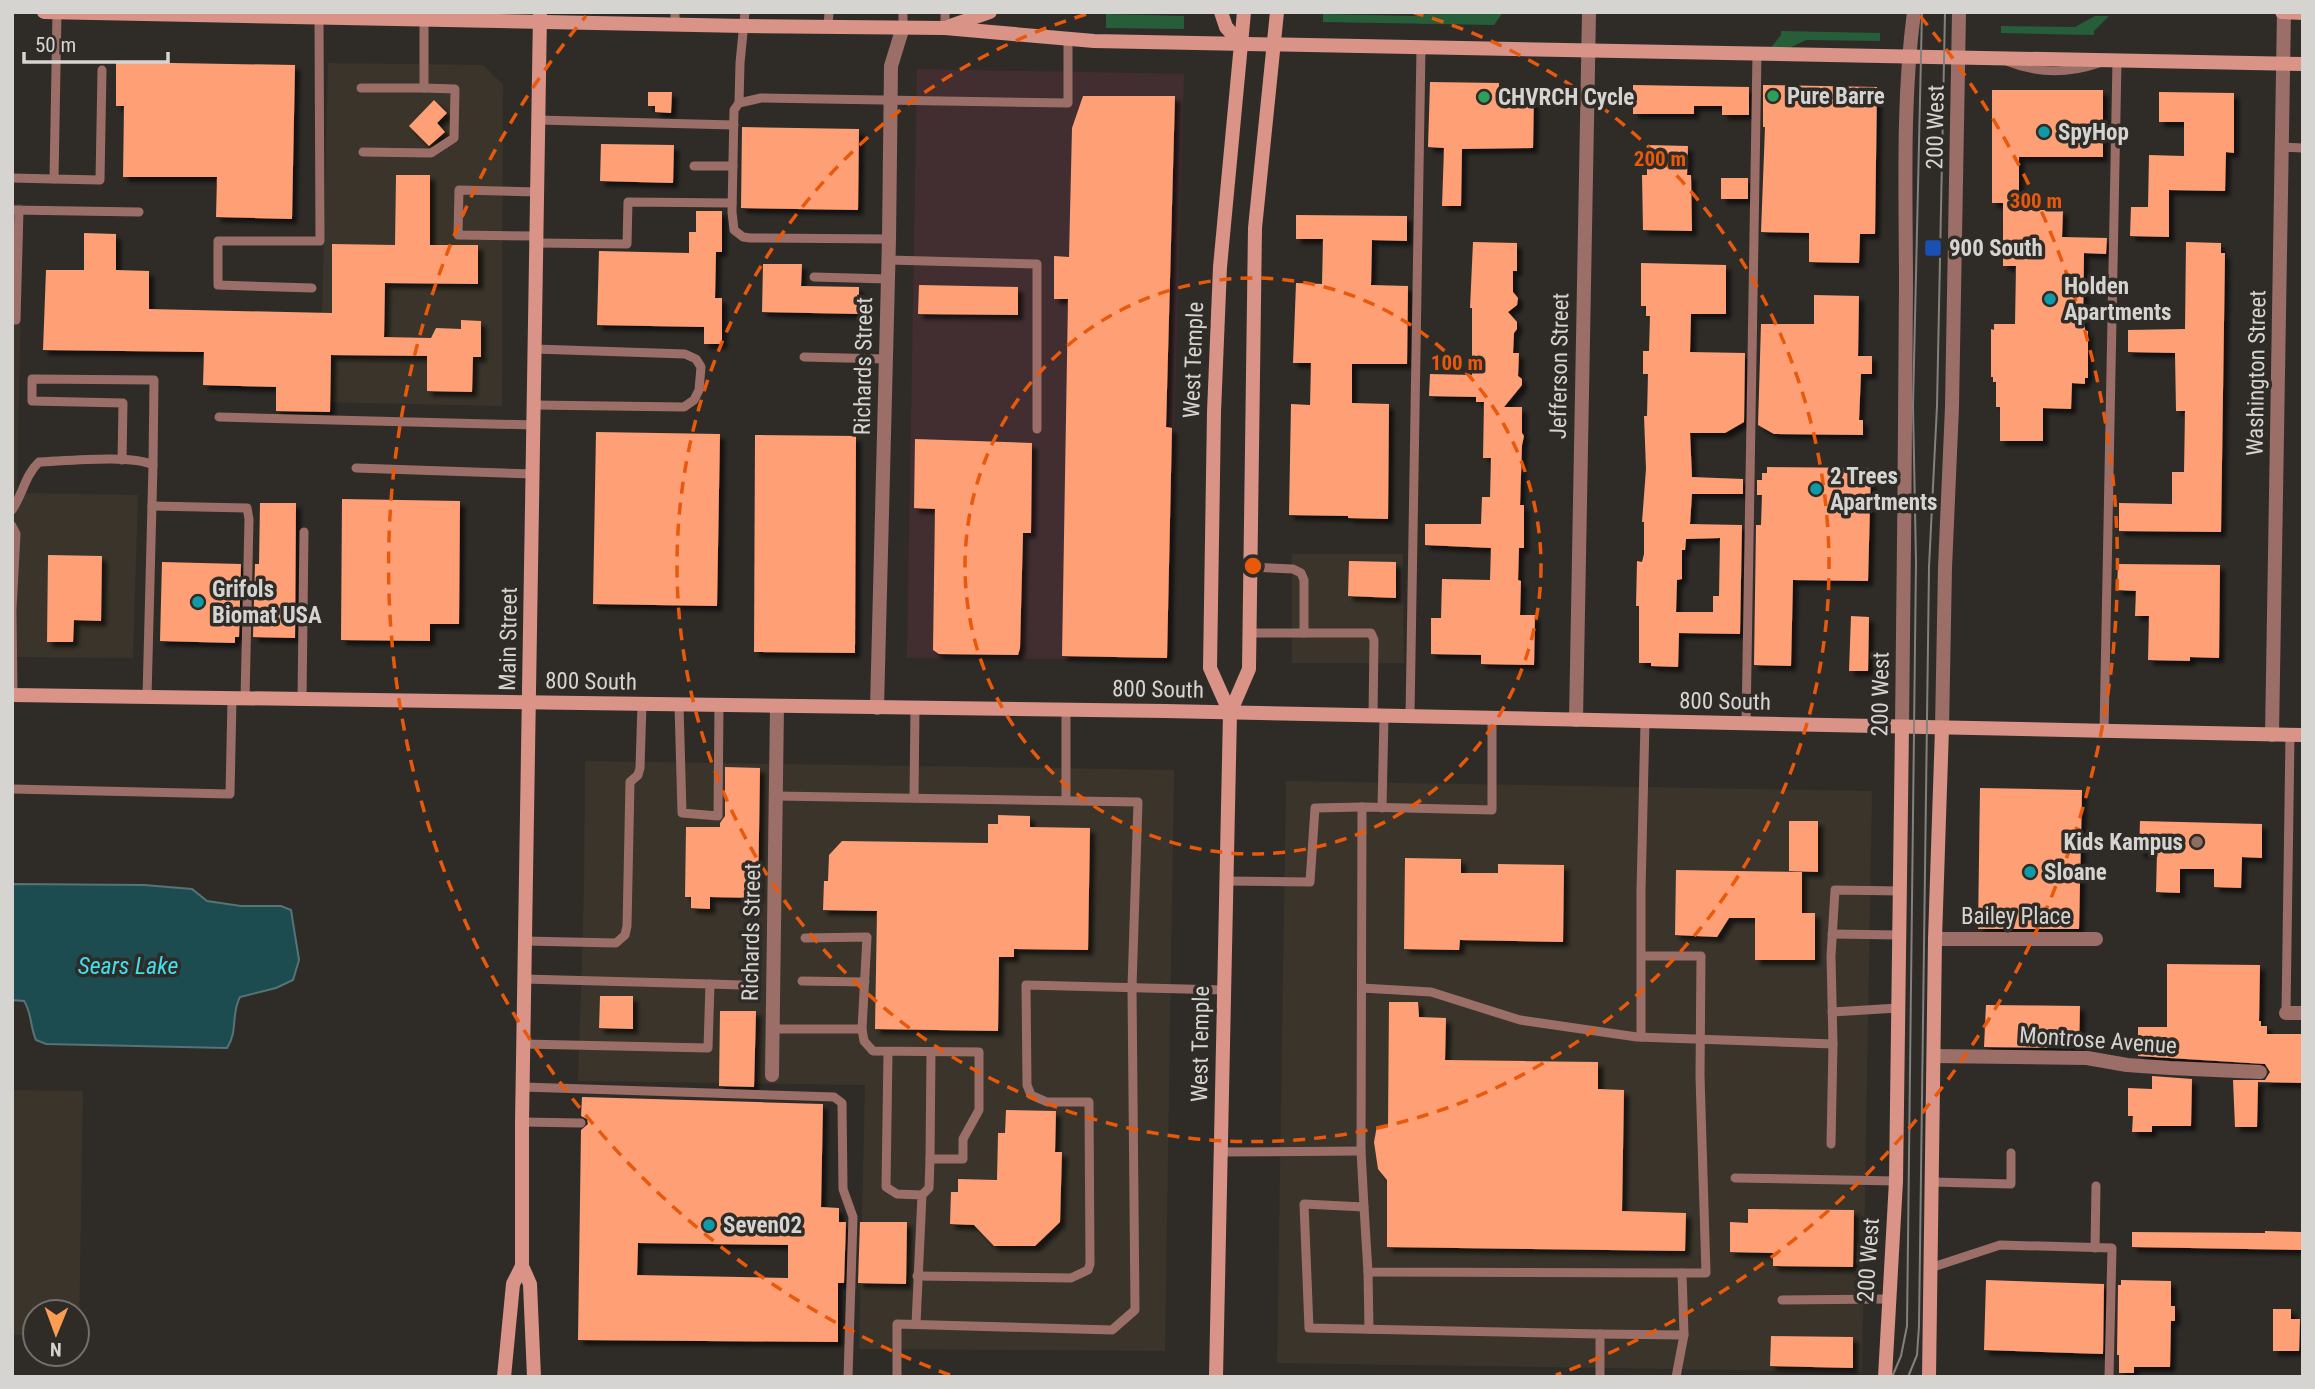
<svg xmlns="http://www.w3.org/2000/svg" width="2315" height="1389" viewBox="0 0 2315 1389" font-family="'Roboto Condensed',sans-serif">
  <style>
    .built { fill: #3a342a }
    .industrial { fill: #422e31 }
    .green { fill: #275e3a }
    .water { fill: #1c4b50; stroke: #547477; stroke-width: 2 }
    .building { fill: #ff9f74; fill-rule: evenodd; filter: url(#shadow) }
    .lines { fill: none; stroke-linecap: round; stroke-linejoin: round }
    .lane { stroke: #9b6f67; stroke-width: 9 }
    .street { stroke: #9b6f67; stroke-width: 14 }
    .secondary { stroke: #d99487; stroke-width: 14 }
    .tram { stroke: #83817d; stroke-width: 2 }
    .ring { fill: none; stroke: #e8590c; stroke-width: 3.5; stroke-dasharray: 12 9 }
    .leisure-dot { fill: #2e9e5b; stroke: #2f2c28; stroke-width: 2.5 }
    .culture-dot { fill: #0f9aa8; stroke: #2f2c28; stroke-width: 2.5 }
    .transit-dot { fill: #1a4fb4; stroke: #2f2c28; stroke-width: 2.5 }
    .education-dot { fill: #8d6e63; stroke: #2f2c28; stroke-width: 2.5 }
    .labels { text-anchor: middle; stroke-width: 7; stroke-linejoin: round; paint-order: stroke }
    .poi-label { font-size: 23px; font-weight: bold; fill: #d6d4d1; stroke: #2f2c28; text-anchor: start }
    .street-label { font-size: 23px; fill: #d6d4d1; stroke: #2f2c28 }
    .water-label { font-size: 24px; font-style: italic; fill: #42deeb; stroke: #2f2c28 }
    .centre { fill: #e8590c; stroke: #2f2c28; stroke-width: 3.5 }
    .ring-label { font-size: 21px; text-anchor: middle; font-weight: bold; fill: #e8590c; stroke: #2f2c28; stroke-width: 7; stroke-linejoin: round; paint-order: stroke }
  </style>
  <defs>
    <filter id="shadow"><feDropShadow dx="5" dy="5" stdDeviation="2" flood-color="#0009"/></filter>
  </defs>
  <rect width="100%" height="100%" fill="#2f2c28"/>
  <!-- built -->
  <g class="built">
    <path d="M328,63L483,65L503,85L502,406L320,402Z"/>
    <path d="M12,204H23L17,493L138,495L133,658L12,657Z"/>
    <path d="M1292,554H1403L1404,663H1292Z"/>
    <path d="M585,761L1174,770L1165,1351L859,1349L865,1085L578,1081L584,891Z"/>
    <path d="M1286,781L1872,791L1862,1372L1277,1363Z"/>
    <path d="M12,1090L83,1091L79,1336H77V1312H35V1335H12Z"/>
  </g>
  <!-- industrial -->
  <path class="industrial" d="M917,69L1184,74L1168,659L907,658Z"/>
  <!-- green -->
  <g class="green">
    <path d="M1443,12H1503L1494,25L1323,22V14L1414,16Z"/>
    <path d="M1106,14L1184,16V29L1106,28Z"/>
    <path d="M2095,16H2109L2094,31V35L2001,33V26L2075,27Z"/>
    <path d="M1781,31L1880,33V41L1806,40L1785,50H1769L1781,35Z"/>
  </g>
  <!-- water -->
  <path class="water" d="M12,884L144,885L192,889L207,901L241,906H281L291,910L299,960L293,980L276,988L240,997C231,1013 238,1032 227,1048L46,1044L36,1040C30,1027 32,1013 24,1001L12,1000Z"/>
  <!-- building -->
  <g class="building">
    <path d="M116,62L295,65L292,219L216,217L217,177H123L124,106H116Z"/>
    <path d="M1430,82L1499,83V90H1534L1533,148L1462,149L1461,206H1442L1444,148L1428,147Z"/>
    <path d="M1633,85L1749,87V115H1722V106H1694V114H1633Z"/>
    <path d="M1763,85L1877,87L1875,234H1860L1859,263L1809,262V233L1761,232L1765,127H1763Z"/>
    <path d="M1992,90H2103V157H2019V210H2063L2062,237L2107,238L2106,254L2084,253L2083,325H2085V331H2088V378H2085V384L2072,383L2071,409L2043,408V441H2000V407H1996V382H1993V377H1991V329L1994,330V324H2015L2016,266H2003V203H1992Z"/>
    <path d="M648,92H672L671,113L655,112V106H648Z"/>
    <path d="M2159,92L2234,93V153L2226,152L2225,191L2169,190V237L2130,236L2131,207H2148L2149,155L2184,156V122H2159Z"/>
    <path d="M1083,96H1175L1166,427L1172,428L1167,658L1062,656L1068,299H1054V256L1069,257L1072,128Z"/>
    <path d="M434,100L447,113L437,123L445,132L429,146L409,126Z"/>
    <path d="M742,127L859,129L858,210L741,208Z"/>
    <path d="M601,144L674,145L673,183L600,181Z"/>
    <path d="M1647,145L1688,146L1687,175H1691L1692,231L1643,230L1642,175H1647Z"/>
    <path d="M396,175H430V245H478V284L385,283L384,337L431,338L436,328L461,329V320L481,321V357H473L472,392L427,391V356L331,355L330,412L276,411V387L203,385L204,352L43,350L46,270H84V233L116,234V270L149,271V309L332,313V244L395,245Z"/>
    <rect x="1721" y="178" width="27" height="21"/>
    <path d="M696,211H722V252H716L715,298H722V344H704V327L597,325L599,251L689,253V232H696Z"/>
    <path d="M1296,215L1407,216V241L1372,240L1371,285L1408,286L1407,364H1352V403L1389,404L1388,519L1348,518V516L1289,515L1291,404L1310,405L1311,363H1293L1296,283L1322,284L1323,239H1296Z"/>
    <path d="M1473,242L1517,243V271H1513V292L1518,298L1517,305L1508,312L1517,322V329L1514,333L1513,353H1519L1518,376L1522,379V385L1504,407H1522V433L1524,436L1522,445L1520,505H1524V548H1519L1518,580L1521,581L1520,615H1535L1534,665L1481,664V655L1431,654V618H1441L1442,579L1490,580L1491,548L1425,545V524H1481L1482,497H1490L1491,458H1483L1484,402H1476V397L1429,396L1430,374L1472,375V308H1470Z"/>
    <path d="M2186,242L2221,243V253H2225L2221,532L2119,531V503L2172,504V472H2184L2185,411H2176L2175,353L2128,352V330L2185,329Z"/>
    <path d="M1641,263L1726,265V314H1691L1690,352L1745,353L1744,422L1725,433H1690L1692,477L1743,479V494H1692L1690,524L1742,525L1740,634L1679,633L1678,667L1651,666V663H1639V606H1636L1637,561L1642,562L1644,554V522H1642L1646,469L1644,416H1647L1648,374H1643V351H1649L1650,316H1646V306H1641ZM1720,538L1719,596H1713V612H1676L1677,580L1682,579V550H1685L1686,539Z"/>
    <path d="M763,264H802L801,286L859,287V314L762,312Z"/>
    <path d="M919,285L1018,287V315L918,314Z"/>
    <path d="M1814,295L1859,296L1858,356H1872V374H1861L1859,420H1863V435L1774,434L1758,425L1761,324H1814Z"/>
    <path d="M596,432L720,434L717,606L593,604Z"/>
    <path d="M755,435L856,436L855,653L754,652Z"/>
    <path d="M915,439L1032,443L1031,533H1023L1020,648L1018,655L939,654L933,650L935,509L914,508Z"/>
    <path d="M1767,467L1871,468L1868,581L1793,580L1791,666L1754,665L1756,525H1761L1762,495H1757V480H1762V473H1767Z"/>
    <path d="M342,499L460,501L459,624H430V641L341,640Z"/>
    <path d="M260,503H296L295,638L253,637L255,564H259Z"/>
    <path d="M48,555L102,556L101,621L74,620L73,642H47Z"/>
    <path d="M1349,561L1396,562V598L1348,596Z"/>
    <path d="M162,562L241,564L239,637H235V643L160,641Z"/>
    <path d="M2118,564L2220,565L2219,658L2190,657V661L2148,660L2149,616H2135L2136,591L2117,590Z"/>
    <path d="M1851,616L1869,617L1868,671H1849Z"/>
    <path d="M725,767L760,768L758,898L710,897V909L691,908V897H685L686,827H720V823L725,816Z"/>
    <path d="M1980,788L2082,790L2079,929H1978Z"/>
    <path d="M998,815L1030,816V827L1090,828L1088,950L1014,949V957H999L998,1031L875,1029L877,911L823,910L824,881H828L829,855L842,841L988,843V824H998Z"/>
    <path d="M1789,821H1818V872L1789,871Z"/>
    <path d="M2140,821L2262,824V858L2242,857L2241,888L2214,887V869H2180V893L2156,892L2157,853H2139Z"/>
    <path d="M1405,858L1461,859V873H1498V864L1564,865L1563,942L1460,940L1459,950L1404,949Z"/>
    <path d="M1676,870L1802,872V913H1815V960H1755V918H1729L1717,937L1675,935Z"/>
    <path d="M2167,964L2260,965L2259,1021H2261V1026H2267V1034H2303V1083L2258,1082L2257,1127H2235L2233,1080H2265L2270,1072L2265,1064L2138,1056V1027H2167Z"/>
    <path d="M600,996H633V1029L599,1028Z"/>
    <path d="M1389,1002H1418L1419,1017L1446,1018L1445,1060L1598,1062V1089L1624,1090L1622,1211L1686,1213L1685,1251L1387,1247V1180L1378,1169L1374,1142L1377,1126H1388Z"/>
    <path d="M1986,1005L2080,1006L2079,1048L1984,1047Z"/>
    <path d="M720,1011H756L754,1087L719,1086Z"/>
    <path d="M2152,1076L2192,1079L2191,1126H2152V1132H2132L2133,1116H2128V1088L2152,1089Z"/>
    <path d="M582,1097L823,1104L821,1207L839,1208V1222H846L844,1283H838V1342L578,1340L581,1130L588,1124L587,1119L581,1116ZM638,1243L788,1245V1278L637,1275Z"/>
    <path d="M1006,1110L1056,1111L1055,1152H1062L1060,1222L1035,1246H994L974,1225L950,1224L951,1192H958V1179L997,1180L998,1133H1005Z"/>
    <path d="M1748,1209L1854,1210L1853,1267L1773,1266V1253L1730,1252V1222L1748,1223Z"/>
    <path d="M860,1222H907L906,1284L858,1283Z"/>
    <path d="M2265,1231L2301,1232V1250L2132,1247V1232L2265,1233Z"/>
    <path d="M1986,1280L2104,1284L2103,1354L1984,1350Z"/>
    <path d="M2121,1280L2171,1281V1306H2175V1321H2171L2170,1367H2134V1373H2119V1355H2117L2118,1285H2121Z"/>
    <path d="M2273,1309H2291V1319H2300L2299,1351H2273Z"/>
    <path d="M1771,1336L1853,1337V1368L1770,1366Z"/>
  </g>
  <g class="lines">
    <!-- lane -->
    <g class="lane">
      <path d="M57,12L54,179L100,180L102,70"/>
      <path d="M675,25V12"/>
      <path d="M828,27L829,12"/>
      <path d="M903,27V12"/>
      <path d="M945,28V12"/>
      <path d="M2007,61C2038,74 2067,74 2099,63"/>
      <path d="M361,88H424V19"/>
      <path d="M739,103L740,63L745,12"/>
      <path d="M538,120L734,125"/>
      <path d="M2283,147L2303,148"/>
      <path d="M363,152L431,153L454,138L455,89L424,88"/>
      <path d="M694,166H733"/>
      <path d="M12,178L54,179"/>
      <path d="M12,210L139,212"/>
      <path d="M537,236L458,235L459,190L538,192"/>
      <path d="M889,239L750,238L743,237L734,230L732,212L734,110L739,103L761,98L1068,103V40"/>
      <path d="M537,243L627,244L628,202L732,203"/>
      <path d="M889,260L1037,264V429"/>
      <path d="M814,277L888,279"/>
      <path d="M312,288L218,285V241H320L319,17"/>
      <path d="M12,320H16L19,210"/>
      <path d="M804,357L886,359"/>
      <path d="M534,405L684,407L694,400L699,390L701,367L696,359L685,354L535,349"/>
      <path d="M219,417L534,425"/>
      <path d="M122,460L123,403L32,401V379L154,380L153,465"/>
      <path d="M356,468L533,474"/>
      <path d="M152,506L247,508L249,519L245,699"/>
      <path d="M12,510C23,494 25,475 39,462C65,461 133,454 153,465L147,697"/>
      <path d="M12,526L16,534L12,609L13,695"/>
      <path d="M1250,567L1293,569L1301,573L1304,580V633"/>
      <path d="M1249,633H1371L1374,640L1373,716"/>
      <path d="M302,700L304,532"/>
      <path d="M679,705L682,813L718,816L719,705"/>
      <path d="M1410,716L1421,48"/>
      <path d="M1492,719V810L1362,807L1361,1151L1364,1207L1304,1204L1309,1328L1600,1334V1377"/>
      <path d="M1746,724L1757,53"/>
      <path d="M2104,732L2117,61"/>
      <path d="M12,789L230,794L232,699"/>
      <path d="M776,796L1138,802L1132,987L1135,1310L1112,1330L897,1324V1377"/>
      <path d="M914,797L915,708"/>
      <path d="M1066,799V710"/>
      <path d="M1382,808L1384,716"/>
      <path d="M1227,881L1310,882L1315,808L1362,807"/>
      <path d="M1832,934L1899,935"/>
      <path d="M805,938L867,937L862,1029L864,1041L873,1051L979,1052V1110L963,1139V1159H930L929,1188L922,1195"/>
      <path d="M525,941L616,943L625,935L627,926L630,782L638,775L640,768L642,704"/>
      <path d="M1642,956H1701L1700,1076L1706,1273H1682L1684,1335L1676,1377"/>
      <path d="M802,981L865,982"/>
      <path d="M710,984L741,985"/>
      <path d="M1362,988L1431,992L1520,1020L1637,1037L1833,1044L1831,956L1835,890L1900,891"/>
      <path d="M1832,1012L1898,1008"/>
      <path d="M2286,1013L2290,735"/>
      <path d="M773,1029H862"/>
      <path d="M1641,1037V891L1645,722"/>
      <path d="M523,1044L708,1048L710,984L524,979"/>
      <path d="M888,1052L886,1187L897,1194L922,1195L916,1324"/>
      <path d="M523,1087L834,1097L842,1103L843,1189L853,1217L848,1377"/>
      <path d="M522,1122L581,1123"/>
      <path d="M1831,1144L1833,1044"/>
      <path d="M1221,1152L1361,1151"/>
      <path d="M930,1159L931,1052"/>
      <path d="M1735,1178L1896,1181"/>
      <path d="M1932,1182L2011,1184V1153"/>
      <path d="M1364,1207L1368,1272L1682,1273"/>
      <path d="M2095,1248L2096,1186"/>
      <path d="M1930,1268L2000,1245L2112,1248L2109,1377"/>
      <path d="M1368,1272L1369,1329"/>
      <path d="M917,1276L1071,1278L1088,1270L1090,1264L1089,1102H1047L1031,1095L1027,1085L1026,985L1224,990"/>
      <path d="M1782,1300L1888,1299"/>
      <path d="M1600,1334L1684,1335"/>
    </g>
    <!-- street -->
    <g class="street">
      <path d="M877,708L889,239L891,66L903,27"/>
      <path d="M1576,720L1589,12"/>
      <path d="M1902,727C1904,580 1905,434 1906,287C1906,196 1902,103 1914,12"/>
      <path d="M1942,728L1945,568L1952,407L1959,12"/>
      <path d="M2272,735L2284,12"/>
      <path d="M1935,939H2096"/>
      <path d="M2286,1013H2303"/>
      <path d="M1934,1056L2087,1058L2127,1065L2170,1068L2260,1072"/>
      <path d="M772,1075L777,706"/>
    </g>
    <!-- secondary -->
    <g class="secondary">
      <path d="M44,12L745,26L945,28L1094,41L2303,64"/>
      <path d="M1221,12L1226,27L1241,44"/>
      <path d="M2282,12L2303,13"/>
      <path d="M950,26L990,12"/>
      <path d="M12,695L1165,711L2303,735"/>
      <path d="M1230,713L1210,668L1214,412L1220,267L1244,12"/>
      <path d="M504,1377L513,1284L522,1266"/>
      <path d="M534,1377L530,1284L522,1266V1122L540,14"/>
      <path d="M1216,1377L1230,713L1249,669L1255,228L1277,12"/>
      <path d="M1885,1377L1896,1181L1902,727"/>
      <path d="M1929,1377L1935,939L1942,728"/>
    </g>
    <!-- tram -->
    <g class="tram">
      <path d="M1892,1377L1901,1356L1907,1326L1916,561L1913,406L1922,12"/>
      <path d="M1908,1377L1917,1355L1919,1326L1929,567L1937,406L1945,12"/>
    </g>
  </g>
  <!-- distance rings -->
  <g class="ring">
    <circle cx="1253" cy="566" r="288"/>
    <path d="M1412 12A576 576 0 1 1 1094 12"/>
    <path d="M950 1375A864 864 0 0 1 586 16M1920 16A864 864 0 0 1 1556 1375"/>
  </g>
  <!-- markers -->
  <g class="leisure-dot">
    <circle cx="1773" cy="96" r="7"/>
    <circle cx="1484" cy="97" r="7"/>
  </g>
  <g class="culture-dot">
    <circle cx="2044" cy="132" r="7"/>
    <circle cx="2050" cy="299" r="7"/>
    <circle cx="1816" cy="489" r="7"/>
    <circle cx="198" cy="602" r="7"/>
    <circle cx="2030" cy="872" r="7"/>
    <circle cx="709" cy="1225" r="7"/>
  </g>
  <rect class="transit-dot" x="1924" y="239" width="18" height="18" rx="3.5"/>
  <circle class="education-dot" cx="2197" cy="842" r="7"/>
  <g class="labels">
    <!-- poi labels -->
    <g class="poi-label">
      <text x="1787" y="104">Pure Barre</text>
      <text x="1498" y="105">CHVRCH Cycle</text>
      <text x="2058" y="140">SpyHop</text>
      <text x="1949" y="256">900 South</text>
      <text x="2064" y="294">Holden<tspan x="2064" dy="26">Apartments</tspan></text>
      <text x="1830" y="484">2 Trees<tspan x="1830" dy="26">Apartments</tspan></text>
      <text x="212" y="597">Grifols<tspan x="212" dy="26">Biomat USA</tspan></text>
      <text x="2183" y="850" text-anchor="end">Kids Kampus</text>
      <text x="2044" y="880">Sloane</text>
      <text x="723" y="1233">Seven02</text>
    </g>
    <!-- street labels -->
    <g class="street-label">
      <text transform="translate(1935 127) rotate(-89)" y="8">200 West</text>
      <text transform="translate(1193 360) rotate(-88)" y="8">West Temple</text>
      <text transform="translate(863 366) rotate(-89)" y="8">Richards Street</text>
      <text transform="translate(1559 366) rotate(-89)" y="8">Jefferson Street</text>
      <text transform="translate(2256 373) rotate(-89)" y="8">Washington Street</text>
      <text transform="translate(508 639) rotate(-89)" y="8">Main Street</text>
      <text transform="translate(591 681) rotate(1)" y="8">800 South</text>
      <text transform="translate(1158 689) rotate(1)" y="8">800 South</text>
      <text transform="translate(1880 694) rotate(-89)" y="8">200 West</text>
      <text transform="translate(1725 701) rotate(1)" y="8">800 South</text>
      <text x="2016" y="924">Bailey Place</text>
      <text transform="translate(751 932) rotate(-89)" y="8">Richards Street</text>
      <text transform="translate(2098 1040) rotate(4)" y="8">Montrose Avenue</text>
      <text transform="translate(1200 1044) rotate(-89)" y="8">West Temple</text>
      <text transform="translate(1868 1260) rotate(-86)" y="8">200 West</text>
    </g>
    <!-- water labels -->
    <g class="water-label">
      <text x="128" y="974">Sears Lake</text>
    </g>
  </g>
  <circle cx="1253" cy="566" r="10" class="centre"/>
  <g class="ring-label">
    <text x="1660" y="166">200 m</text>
    <text x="2036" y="208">300 m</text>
    <text x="1457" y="370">100 m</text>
  </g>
  <!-- border -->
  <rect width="2315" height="1389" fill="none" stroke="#d6d4d1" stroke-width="28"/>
  <!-- north arrow -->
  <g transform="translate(56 1333) rotate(181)"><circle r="33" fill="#2f2c28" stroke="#726f6c" stroke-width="2"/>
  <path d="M0-5L12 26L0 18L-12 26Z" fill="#fd9d54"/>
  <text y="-10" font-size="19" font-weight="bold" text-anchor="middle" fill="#d6d4d1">N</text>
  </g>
  <!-- scale -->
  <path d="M24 52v10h144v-10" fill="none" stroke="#d6d4d1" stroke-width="3.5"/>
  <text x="35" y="52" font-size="21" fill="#d6d4d1" stroke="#2f2c28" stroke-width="5" paint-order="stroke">50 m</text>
</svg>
